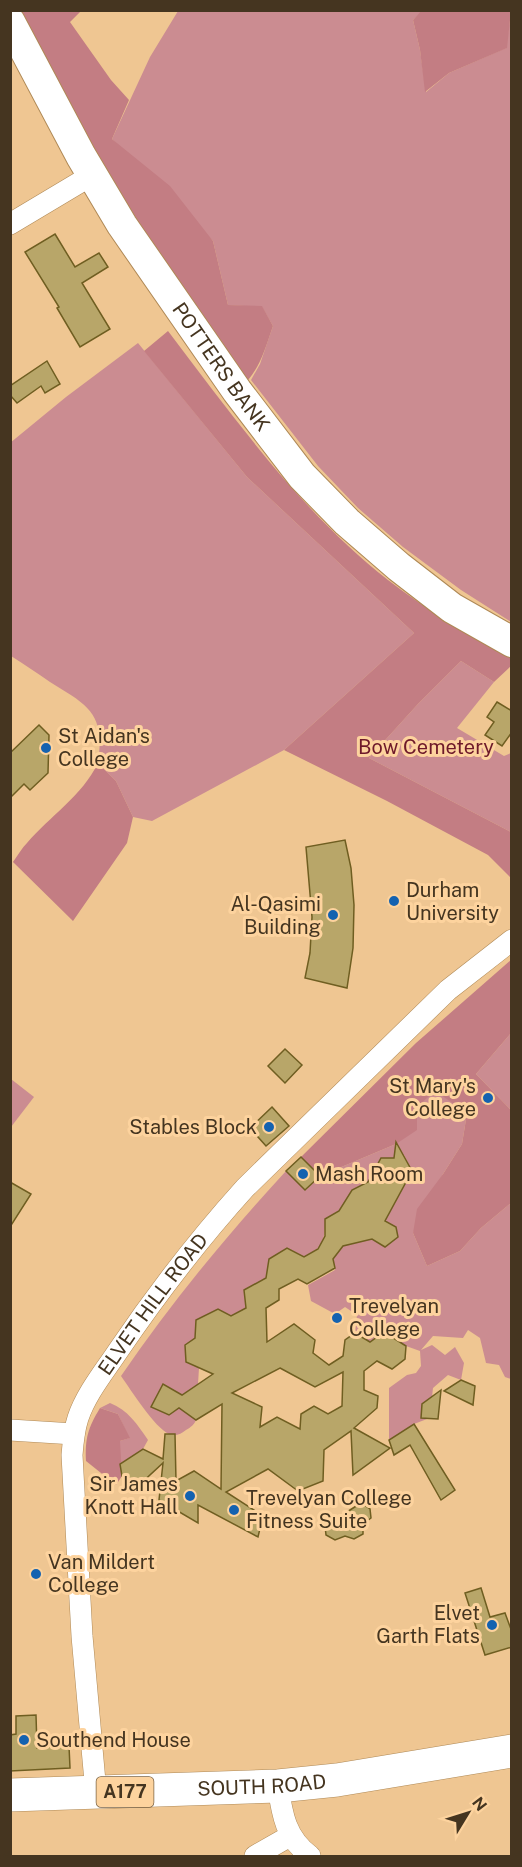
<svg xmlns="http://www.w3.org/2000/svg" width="522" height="1867" viewBox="0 0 522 1867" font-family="'Public Sans',sans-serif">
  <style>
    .green { fill: #cb8c91 }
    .forest { fill: #c37d83 }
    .building { fill: #b8a669; stroke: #6f5e21; stroke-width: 1.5; fill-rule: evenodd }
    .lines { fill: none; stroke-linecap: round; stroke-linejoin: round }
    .street-casing { stroke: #af8956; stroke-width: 22 }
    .secondary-casing { stroke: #af8956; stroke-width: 32 }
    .primary-casing { stroke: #af8956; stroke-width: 34 }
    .street { stroke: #fff; stroke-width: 21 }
    .secondary { stroke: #fff; stroke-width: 30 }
    .primary { stroke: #fff; stroke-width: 33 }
    .poi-dot { fill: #1462b0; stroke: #fdd39e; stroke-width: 2 }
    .labels { text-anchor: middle; stroke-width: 6; stroke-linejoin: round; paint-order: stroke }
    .shield { fill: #fdd39e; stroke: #7c6446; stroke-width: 1.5 }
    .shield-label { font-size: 18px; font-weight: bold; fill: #453520 }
    .street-label { font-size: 20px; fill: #453520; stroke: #fdd39e }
    .poi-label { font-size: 20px; fill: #453520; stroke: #fdd39e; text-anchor: start }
    .park-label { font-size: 20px; fill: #6e192a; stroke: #fdd39e }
  </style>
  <rect width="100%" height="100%" fill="#efc692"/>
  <!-- green -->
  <g class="green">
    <path d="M178,11H422L413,20L420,50L426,92L449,73L506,48L511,11V622L461,590L403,547L358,508L318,466L251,380L260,364L273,326L262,307L228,305L213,241L112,139L150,57Z"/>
    <path d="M138,343L247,477L414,633L284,750L152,821L133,817L116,781L98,763C105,713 89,706 50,682C37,673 24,664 11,656L10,443L66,397Z"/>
    <path d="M461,661L494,682L457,728L504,756L511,753V832L369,758L418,704Z"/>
    <path d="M511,1033V1110L476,1074Z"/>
    <path d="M11,1079L34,1097L11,1127H10Z"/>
    <path d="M435,1090L467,1113L462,1144L443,1174L413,1233L427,1266L460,1251L481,1228L511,1203V1379L505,1377L499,1365L486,1363L480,1338L468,1330L463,1338L433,1336L421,1350L432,1345L445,1355L455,1347L464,1363L461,1380L448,1375L433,1388L432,1397L422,1412L427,1419L414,1424L389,1440V1388L407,1375L416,1373L421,1366L420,1351L406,1346L384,1333L370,1342L355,1333L357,1315L345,1307L335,1314L311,1301L308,1285L335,1270L333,1259L343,1246L360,1242L361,1232L385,1247L398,1237L396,1227L385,1221L412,1171L404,1155H395L394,1158H381L368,1182L352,1190L339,1211L325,1219C325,1232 325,1245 313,1252L312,1260L304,1269V1257L287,1248L269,1260L266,1278L244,1290L246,1308L231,1316L218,1309L196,1320L195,1338L185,1345L186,1362L199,1368L198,1384L182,1395L163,1385L151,1407L169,1415L184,1404L187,1414L196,1420C194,1425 191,1427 186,1430C181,1434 175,1437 169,1434C155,1428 131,1390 121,1376C171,1303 226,1236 286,1171L306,1190L320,1176L396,1144L417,1107Z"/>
    <path d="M110,1403C128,1410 137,1424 148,1440L143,1449L120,1464V1441L129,1438L118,1414L100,1408Z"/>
  </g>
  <!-- forest -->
  <g class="forest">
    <path d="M422,10L511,11L507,48L449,73L425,92L420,50L413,20Z"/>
    <path d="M10,11H81L70,22L111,80L129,100L112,139L170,186L213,241L228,305L262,306L273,326C264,352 259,373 237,391Z"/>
    <path d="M168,331C235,419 301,512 388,580C427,610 469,635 511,658V666L494,682L461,661L418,704L369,758L511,832V878L488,855L387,801L284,750L414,633L247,477L144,351Z"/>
    <path d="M98,763L116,781L133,817L127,843L73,921L13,862C18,855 22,848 27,843C50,816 82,796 98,763Z"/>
    <path d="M511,960V1033L476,1074L511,1110V1203L481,1228L460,1251L427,1266L413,1233L417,1209L443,1174L462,1144L467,1113L435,1091L417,1107V1130L396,1144L320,1176L301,1157L416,1043Z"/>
    <path d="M100,1408L118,1414L130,1438L120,1441L122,1476L116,1485L86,1461C85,1438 88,1428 100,1408Z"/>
  </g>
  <!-- building -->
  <g class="building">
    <path d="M55,234L75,267L99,253L108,267L82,283L110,329L80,347L57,308L59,307L25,252Z"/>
    <path d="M47,361L60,384L45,393L41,386L17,403L10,395V386Z"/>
    <path d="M497,702L512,711V732L502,746L485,735L494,722L487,717Z"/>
    <path d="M39,725L49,735L48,773L30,790L24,784L10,798V753Z"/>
    <path d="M345,840L351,868L354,905L353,948L347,988L305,978L310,953L312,917L306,847Z"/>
    <path d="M285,1049L302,1065L285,1083L268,1066Z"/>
    <path d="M272,1107L289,1126L266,1146L250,1128Z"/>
    <path d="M396,1142L412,1171L385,1221L396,1227L398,1237L385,1247L372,1239L343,1246L333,1259L335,1268L307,1284L298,1279L279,1289V1300L266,1308L267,1342L294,1324L315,1340L313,1353L329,1365L343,1356L345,1340L355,1333L370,1342L384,1332L406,1346L405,1359L392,1369L377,1361L364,1371V1390L378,1396L377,1408L354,1428L390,1448L353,1475L351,1431L324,1450L323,1481L298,1491L268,1469L226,1492L263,1516L258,1537L198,1505V1523L159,1500L163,1463L138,1486L122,1476L120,1464L143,1449L163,1459L165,1434H175L176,1481L194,1471L221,1489L222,1404L196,1420L179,1408L169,1415L151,1407L163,1384L182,1395L213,1374L186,1362L185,1345L195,1338L196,1320L218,1309L231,1316L246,1308L244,1290L266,1278L269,1259L287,1248L304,1257L318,1249L325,1236V1219L339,1211L352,1190L368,1182L381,1158H394ZM280,1368L315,1387L343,1372L342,1406L328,1414L314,1406L301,1414L300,1429L277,1417L260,1427L262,1407L232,1393Z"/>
    <path d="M301,1157L320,1176L305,1190L286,1171Z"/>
    <path d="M10,1182L31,1194L10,1227Z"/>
    <path d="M461,1380L475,1386L473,1405L444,1391Z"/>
    <path d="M441,1390L438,1419L421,1418L422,1404Z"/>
    <path d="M414,1424L455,1490L441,1500L410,1445L394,1455L389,1440Z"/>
    <path d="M361,1503L370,1509L371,1518L363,1524V1534L354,1539L345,1536L335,1540L326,1535L325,1526Z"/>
    <path d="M481,1588L490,1617L505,1613L512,1632V1647L485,1655L465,1593Z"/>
    <path d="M36,1715L37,1748L69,1746L70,1768L10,1771V1735L16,1734V1716Z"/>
  </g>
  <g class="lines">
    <defs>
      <g id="street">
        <path d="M10,224L92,175"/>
        <path d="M10,1430L74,1434"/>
        <path d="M278,1786C282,1815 286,1838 310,1856"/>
        <path id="s1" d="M96,1793L82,1636L72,1455C73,1442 74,1430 78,1418C86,1394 104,1372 118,1351C156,1295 199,1239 245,1188L448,990L512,940"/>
        <path d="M255,1856L290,1836"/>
      </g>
      <g id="secondary">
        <path id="s2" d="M10,22L81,156L122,225L237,391L302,476L347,522L399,567L452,608L512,642"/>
      </g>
      <g id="primary">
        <path id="s3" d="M10,1795L278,1786L337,1780L512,1751"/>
      </g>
    </defs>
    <!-- street casing -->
    <use href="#street" class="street-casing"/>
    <!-- secondary casing -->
    <use href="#secondary" class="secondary-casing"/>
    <!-- primary casing -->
    <use href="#primary" class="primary-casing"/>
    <!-- street -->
    <use href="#street" class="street"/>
    <!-- secondary -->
    <use href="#secondary" class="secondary"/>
    <!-- primary -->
    <use href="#primary" class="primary"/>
  </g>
  <!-- markers -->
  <g class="poi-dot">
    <circle cx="46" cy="748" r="6"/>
    <circle cx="394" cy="901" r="6"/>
    <circle cx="333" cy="915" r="6"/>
    <circle cx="488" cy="1098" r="6"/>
    <circle cx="269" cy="1127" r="6"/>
    <circle cx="303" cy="1174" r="6"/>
    <circle cx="337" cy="1318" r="6"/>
    <circle cx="190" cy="1496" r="6"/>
    <circle cx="234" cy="1510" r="6"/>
    <circle cx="36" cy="1574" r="6"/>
    <circle cx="492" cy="1625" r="6"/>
    <circle cx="24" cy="1740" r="6"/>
  </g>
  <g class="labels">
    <!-- shield labels -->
    <rect class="shield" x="96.5" y="1777" width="57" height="30" rx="4.5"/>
    <g class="shield-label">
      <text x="125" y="1798">A177</text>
    </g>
    <!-- street labels -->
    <g class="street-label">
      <text dy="7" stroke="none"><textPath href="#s2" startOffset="405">POTTERS BANK</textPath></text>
      <text dy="7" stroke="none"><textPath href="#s1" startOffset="513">ELVET HILL ROAD</textPath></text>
      <text dy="7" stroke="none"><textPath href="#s3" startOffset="252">SOUTH ROAD</textPath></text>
    </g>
    <!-- poi labels -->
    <g class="poi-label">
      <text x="58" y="743">St Aidan's<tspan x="58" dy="23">College</tspan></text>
      <text x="406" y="897">Durham<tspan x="406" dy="23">University</tspan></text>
      <text x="321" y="911" text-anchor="end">Al-Qasimi<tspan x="321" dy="23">Building</tspan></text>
      <text x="476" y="1093" text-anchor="end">St Mary's<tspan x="476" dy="23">College</tspan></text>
      <text x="257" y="1134" text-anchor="end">Stables Block</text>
      <text x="315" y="1181">Mash Room</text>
      <text x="349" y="1313">Trevelyan<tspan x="349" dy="23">College</tspan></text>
      <text x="178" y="1491" text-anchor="end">Sir James<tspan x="178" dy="23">Knott Hall</tspan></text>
      <text x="246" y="1505">Trevelyan College<tspan x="246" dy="23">Fitness Suite</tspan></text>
      <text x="48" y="1569">Van Mildert<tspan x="48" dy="23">College</tspan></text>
      <text x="480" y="1620" text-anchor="end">Elvet<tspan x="480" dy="23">Garth Flats</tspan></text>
      <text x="36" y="1747">Southend House</text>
    </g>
    <!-- park labels -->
    <g class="park-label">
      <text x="426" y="754">Bow Cemetery</text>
    </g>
  </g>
  <!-- border -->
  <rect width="522" height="1867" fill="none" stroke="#453520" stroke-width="24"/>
  <!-- north arrow -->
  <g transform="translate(468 1813) rotate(52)" stroke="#fdd39e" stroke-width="4.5" paint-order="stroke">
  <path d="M0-4.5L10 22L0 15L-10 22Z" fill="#453520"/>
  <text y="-9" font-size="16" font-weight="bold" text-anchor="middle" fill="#453520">N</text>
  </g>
</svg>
